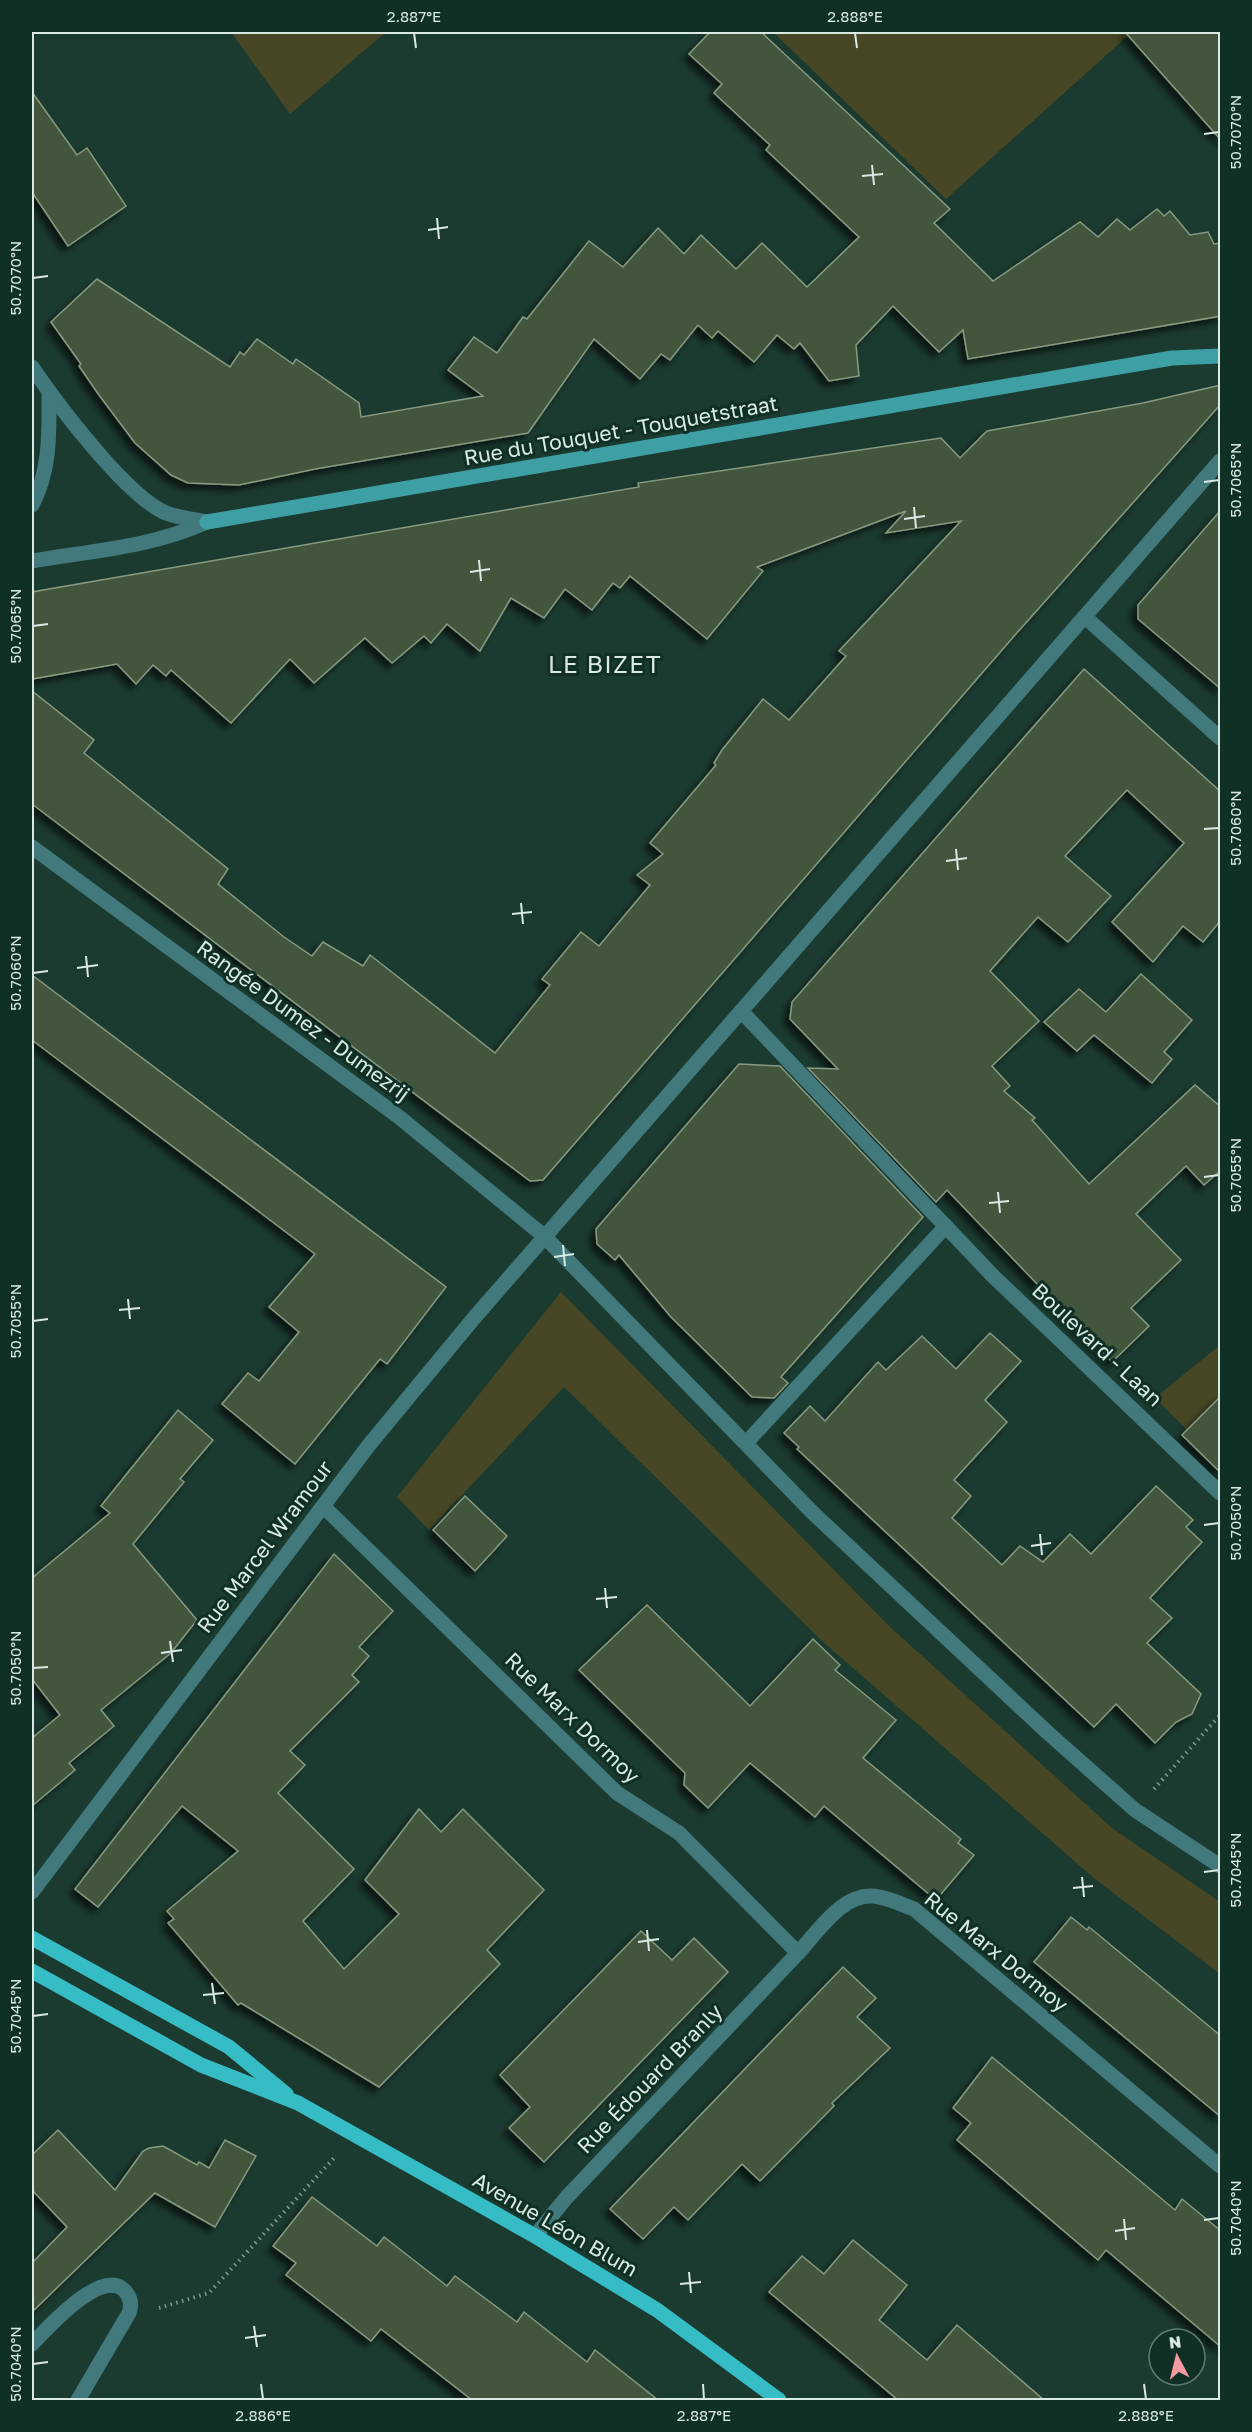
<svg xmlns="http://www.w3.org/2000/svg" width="1252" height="2432" viewBox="0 0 1252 2432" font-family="'Golos Text',sans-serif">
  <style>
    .green { fill: #474625 }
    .building { fill: #43553e; stroke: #869a80; stroke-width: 1.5; filter: url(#shadow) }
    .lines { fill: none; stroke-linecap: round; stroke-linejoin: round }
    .path { stroke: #809990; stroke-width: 4; stroke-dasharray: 1.5 4.5; stroke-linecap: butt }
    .minor { stroke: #41797c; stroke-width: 15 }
    .tertiary { stroke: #41797c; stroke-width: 15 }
    .secondary { stroke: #3e9fa5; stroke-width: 15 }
    .primary { stroke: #35bcc4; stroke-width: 15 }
    .ticks { fill: none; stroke: #d8eae3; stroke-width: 2 }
    .labels { text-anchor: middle; stroke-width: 6; stroke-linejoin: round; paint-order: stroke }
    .street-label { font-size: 21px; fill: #d8eae3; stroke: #103026 }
    .quarter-label { font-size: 24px; letter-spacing: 1.5px; fill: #d8eae3; stroke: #103026 }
    .neatline { fill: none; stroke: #d8eae3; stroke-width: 2 }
    .ticks-label { font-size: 15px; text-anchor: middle; fill: #d8eae3 }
  </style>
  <defs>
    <filter id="shadow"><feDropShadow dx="-5.5" dy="5.5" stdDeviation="3" flood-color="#0009"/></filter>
  </defs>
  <rect width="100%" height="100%" fill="#1b3b30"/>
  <!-- green -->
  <g class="green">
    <path d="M231,32H386L290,114Z"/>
    <path d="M773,32H1132L946,199Z"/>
    <path d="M561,1292L889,1626L1112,1828L1220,1902V1974L1095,1879L822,1641L564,1387L429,1530L397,1497Z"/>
    <path d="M1220,1345V1463L1155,1398Z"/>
  </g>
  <!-- building -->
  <g class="building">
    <path d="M710,32H761L950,209L934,223L993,281L1080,222L1098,237L1117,219L1130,230L1157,209L1164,216L1170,211L1190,235L1208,232L1214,244L1221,243V316L968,359L963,330L939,352L893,306L856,345L859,376L829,381L800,343L794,349L777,335L754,362L718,331L712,338L698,325L670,360L661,354L640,379L594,339L528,433L315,469L239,485L188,483L171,475L135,443L99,395L79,366L81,364L51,322L97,279L230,367L240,352L244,355L257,339L293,364L296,359L359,403L361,417L483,396L448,370L474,337L497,353L523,317L527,319L589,241L623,267L658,228L684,254L701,235L736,269L762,243L807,287L859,237L766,150L770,145L714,93L722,84L689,54Z"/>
    <path d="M1125,32H1221V140L1171,84Z"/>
    <path d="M32,92L77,155L87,148L126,206L68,246L32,192Z"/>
    <path d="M1221,385V404L1015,635L543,1180L530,1181L32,804V691L94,740L84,753L228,869L218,884L284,937L312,956L323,942L363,966L370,955L495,1053L550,985L542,979L581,932L599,946L650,885L637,875L663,854L650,843L716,765L714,763L722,750L763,699L789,720L846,656L839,651L961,521L886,533L906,511L757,567L763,571L707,639L630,576L620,588L613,583L592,610L565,589L544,618L511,598L480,651L447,624L431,643L424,636L392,663L365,638L314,683L290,659L231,723L171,670L166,676L153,665L136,684L117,664L32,679V592L639,487L638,483L941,438L960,458L987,431L1143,403Z"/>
    <path d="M1221,510V689L1138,619V605Z"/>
    <path d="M1084,669L1221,792V920L1203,942L1183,926L1153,962L1112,922L1184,843L1127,790L1065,856L1111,896L1068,942L1038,917L990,971L1039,1021L992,1066L1010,1086L1004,1091L1035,1118L1032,1120L1089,1184L1195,1085L1221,1107V1170L1204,1185L1186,1166L1136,1214L1181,1260L1131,1308L1149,1326L1112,1362L947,1190L936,1202L808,1068L838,1069L790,1019L792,1002Z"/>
    <path d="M1141,974L1192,1020L1164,1052L1172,1059L1152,1083L1094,1035L1077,1051L1044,1022L1079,989L1106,1012Z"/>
    <path d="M32,975L446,1287L387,1364L380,1359L295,1464L222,1404L248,1373L259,1381L299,1332L269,1307L315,1254L32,1040Z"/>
    <path d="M739,1064L780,1066L923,1217L781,1377L788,1383L774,1398L752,1397L671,1317L619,1255L615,1260L597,1244L596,1229Z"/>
    <path d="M990,1333L1021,1361L985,1400L1007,1422L954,1480L971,1496L952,1518L1002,1565L1020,1546L1043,1562L1070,1534L1091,1554L1156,1486L1193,1520L1186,1527L1202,1542L1150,1598L1172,1618L1147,1643L1201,1694L1192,1714L1176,1722L1155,1743L1116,1704L1094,1727L797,1449L799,1447L784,1433L810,1406L825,1421L878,1362L886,1370L922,1336L956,1369Z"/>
    <path d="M1221,1396V1473L1182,1435Z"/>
    <path d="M178,1410L213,1440L180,1479L184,1482L133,1544L197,1620L171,1653L101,1710L114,1726L69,1763L75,1770L32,1806V1738L60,1715L32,1679V1578L110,1513L101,1506Z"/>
    <path d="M465,1496L507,1536L475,1571L433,1530Z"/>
    <path d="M334,1554L393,1611L359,1647L369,1656L352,1675L359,1682L290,1751L305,1765L278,1793L354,1869L303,1921L344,1969L399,1914L365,1880L419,1809L441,1832L463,1809L544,1890L487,1950L500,1964L379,2087L241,2003L238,2005L168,1923L174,1919L167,1911L238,1851L182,1806L98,1907L75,1889Z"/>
    <path d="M647,1605L750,1706L813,1639L840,1665L835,1670L896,1720L863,1758L961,1839L958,1843L974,1855L936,1900L824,1806L815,1817L750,1763L708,1808L684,1785L685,1773L579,1670Z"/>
    <path d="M1071,1917L1087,1930L1089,1927L1221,2036V2117L1034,1962Z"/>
    <path d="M641,1931L672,1960L694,1938L728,1972L544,2162L509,2128L530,2107L500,2075Z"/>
    <path d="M843,1967L876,1998L857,2017L890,2048L832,2103L834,2106L760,2181L742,2164L688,2220L674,2207L643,2239L610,2209Z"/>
    <path d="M992,2057L1175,2210L1182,2199L1221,2231V2347L1106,2250L1098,2260L957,2140L971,2123L953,2108Z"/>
    <path d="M58,2130L115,2190L143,2151L149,2148L163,2146L197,2165L199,2162L209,2168L225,2140L256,2156L215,2227L155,2193L32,2312V2263L67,2227L32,2190V2155Z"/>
    <path d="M312,2197L377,2246L384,2237L447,2286L455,2276L517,2322L524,2312L587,2362L595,2350L658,2400H472L381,2329L371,2341L286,2275L296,2263L273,2246Z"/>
    <path d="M853,2240L907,2285L879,2320L927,2360L957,2325L1044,2400H898L769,2292L802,2256L824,2274Z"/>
  </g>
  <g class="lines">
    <!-- path -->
    <g class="path">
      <path d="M1154,1789L1220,1715"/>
      <path d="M159,2308L209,2293L336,2156"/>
    </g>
    <!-- minor -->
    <g class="minor">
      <path d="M1085,617L1220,738"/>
      <path d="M32,847L399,1117L544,1236L813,1513L1047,1732L1135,1810L1220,1866"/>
      <path d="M741,1011L992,1275L1220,1493"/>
      <path d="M746,1443L946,1226"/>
      <path d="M323,1506L617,1793L679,1833L798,1953C818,1932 844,1889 879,1897C891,1899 903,1905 914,1909L1220,2166"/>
      <path d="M32,1892L369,1445L474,1318L1220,461"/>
      <path d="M535,2236L566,2198L798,1953"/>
      <path d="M32,2344C47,2329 102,2266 125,2291C131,2298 132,2305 129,2313L78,2400"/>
    </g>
    <!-- tertiary -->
    <g class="tertiary">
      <path d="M32,367C57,404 127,497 166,513C179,518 194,519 207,522"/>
      <path d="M32,505C51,470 49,431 49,392"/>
      <path d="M32,561C91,551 152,547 207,522"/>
    </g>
    <!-- secondary -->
    <path class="secondary" d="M207,522L1172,358L1220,356"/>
    <!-- primary -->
    <g class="primary">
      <path d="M32,1938L229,2047L286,2094"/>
      <path d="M32,1971L201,2065L298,2103L535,2236L657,2310L779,2400"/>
    </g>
  </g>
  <!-- ticks -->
  <path class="ticks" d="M414,33L416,48M855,33L857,48M1204,134L1219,132M872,165L874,185M862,176L883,174M437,218L439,239M428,230L448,227M33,278L48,276M1204,482L1219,480M914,507L916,528M904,519L925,516M479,560L481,581M470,572L490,569M33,626L48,624M1204,829L1219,828M956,849L958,870M946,861L967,858M521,903L523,924M512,914L532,912M86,956L88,977M77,968L98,965M33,973L48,971M1204,1177L1219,1175M998,1192L1000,1213M989,1203L1009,1201M563,1245L565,1266M554,1257L574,1254M128,1299L130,1319M119,1310L140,1308M33,1321L48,1319M1204,1525L1219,1523M1040,1534L1042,1555M1031,1546L1051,1543M605,1588L607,1608M596,1599L617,1597M170,1641L173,1662M161,1653L182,1650M33,1668L48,1667M1204,1872L1219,1870M1082,1877L1084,1897M1073,1888L1093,1886M647,1930L649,1951M638,1942L659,1939M212,1983L215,2004M203,1995L224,1993M33,2016L48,2014M1124,2219L1126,2240M1204,2220L1219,2218M1115,2231L1135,2228M689,2272L691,2293M680,2284L701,2282M254,2326L257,2347M245,2338L266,2335M33,2364L48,2362M261,2384L263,2399M703,2384L704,2399M1144,2384L1146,2399"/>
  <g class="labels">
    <!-- street labels -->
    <g class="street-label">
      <text transform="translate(621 431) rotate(-10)" y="7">Rue du Touquet - Touquetstraat</text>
      <text transform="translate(303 1021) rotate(36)" y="7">Rangée Dumez - Dumezrij</text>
      <text transform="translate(1097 1345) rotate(43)" y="7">Boulevard - Laan</text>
      <text transform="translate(265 1547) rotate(-53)" y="7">Rue Marcel Wramour</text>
      <text transform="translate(572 1718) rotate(44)" y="7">Rue Marx Dormoy</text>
      <text transform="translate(996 1952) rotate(39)" y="7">Rue Marx Dormoy</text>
      <text transform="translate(650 2079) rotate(-46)" y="7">Rue Édouard Branly</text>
      <text transform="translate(555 2225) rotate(30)" y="7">Avenue Léon Blum</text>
    </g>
    <!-- quarter labels -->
    <g class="quarter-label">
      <text x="605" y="673">LE BIZET</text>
    </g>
  </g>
  <!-- border -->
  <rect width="1252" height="2432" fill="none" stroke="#103026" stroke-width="66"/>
  <!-- north arrow -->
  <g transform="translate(1177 2357) rotate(353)"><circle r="28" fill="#103026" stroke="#607a72" stroke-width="1.5"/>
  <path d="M0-4.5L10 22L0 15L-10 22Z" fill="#f49aa0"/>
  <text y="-9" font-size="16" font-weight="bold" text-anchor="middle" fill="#d8eae3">N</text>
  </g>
  <rect x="33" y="33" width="1186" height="2366" class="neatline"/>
  <g class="ticks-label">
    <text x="414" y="22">2.887°E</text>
    <text x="855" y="22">2.888°E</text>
    <text transform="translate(1236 132) rotate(-90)" y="5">50.7070°N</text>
    <text transform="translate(16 278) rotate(-90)" y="5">50.7070°N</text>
    <text transform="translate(1236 480) rotate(-90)" y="5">50.7065°N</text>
    <text transform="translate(16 626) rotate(-90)" y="5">50.7065°N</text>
    <text transform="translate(1236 828) rotate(-90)" y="5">50.7060°N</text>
    <text transform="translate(16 973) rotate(-90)" y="5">50.7060°N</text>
    <text transform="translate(1236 1175) rotate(-90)" y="5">50.7055°N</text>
    <text transform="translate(16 1321) rotate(-90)" y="5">50.7055°N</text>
    <text transform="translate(1236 1523) rotate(-90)" y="5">50.7050°N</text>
    <text transform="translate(16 1668) rotate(-90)" y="5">50.7050°N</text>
    <text transform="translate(1236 1870) rotate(-90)" y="5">50.7045°N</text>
    <text transform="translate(16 2016) rotate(-90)" y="5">50.7045°N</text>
    <text transform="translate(1236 2218) rotate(-90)" y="5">50.7040°N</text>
    <text transform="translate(16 2364) rotate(-90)" y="5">50.7040°N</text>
    <text x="263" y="2421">2.886°E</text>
    <text x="704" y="2421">2.887°E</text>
    <text x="1146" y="2421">2.888°E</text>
  </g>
</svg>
